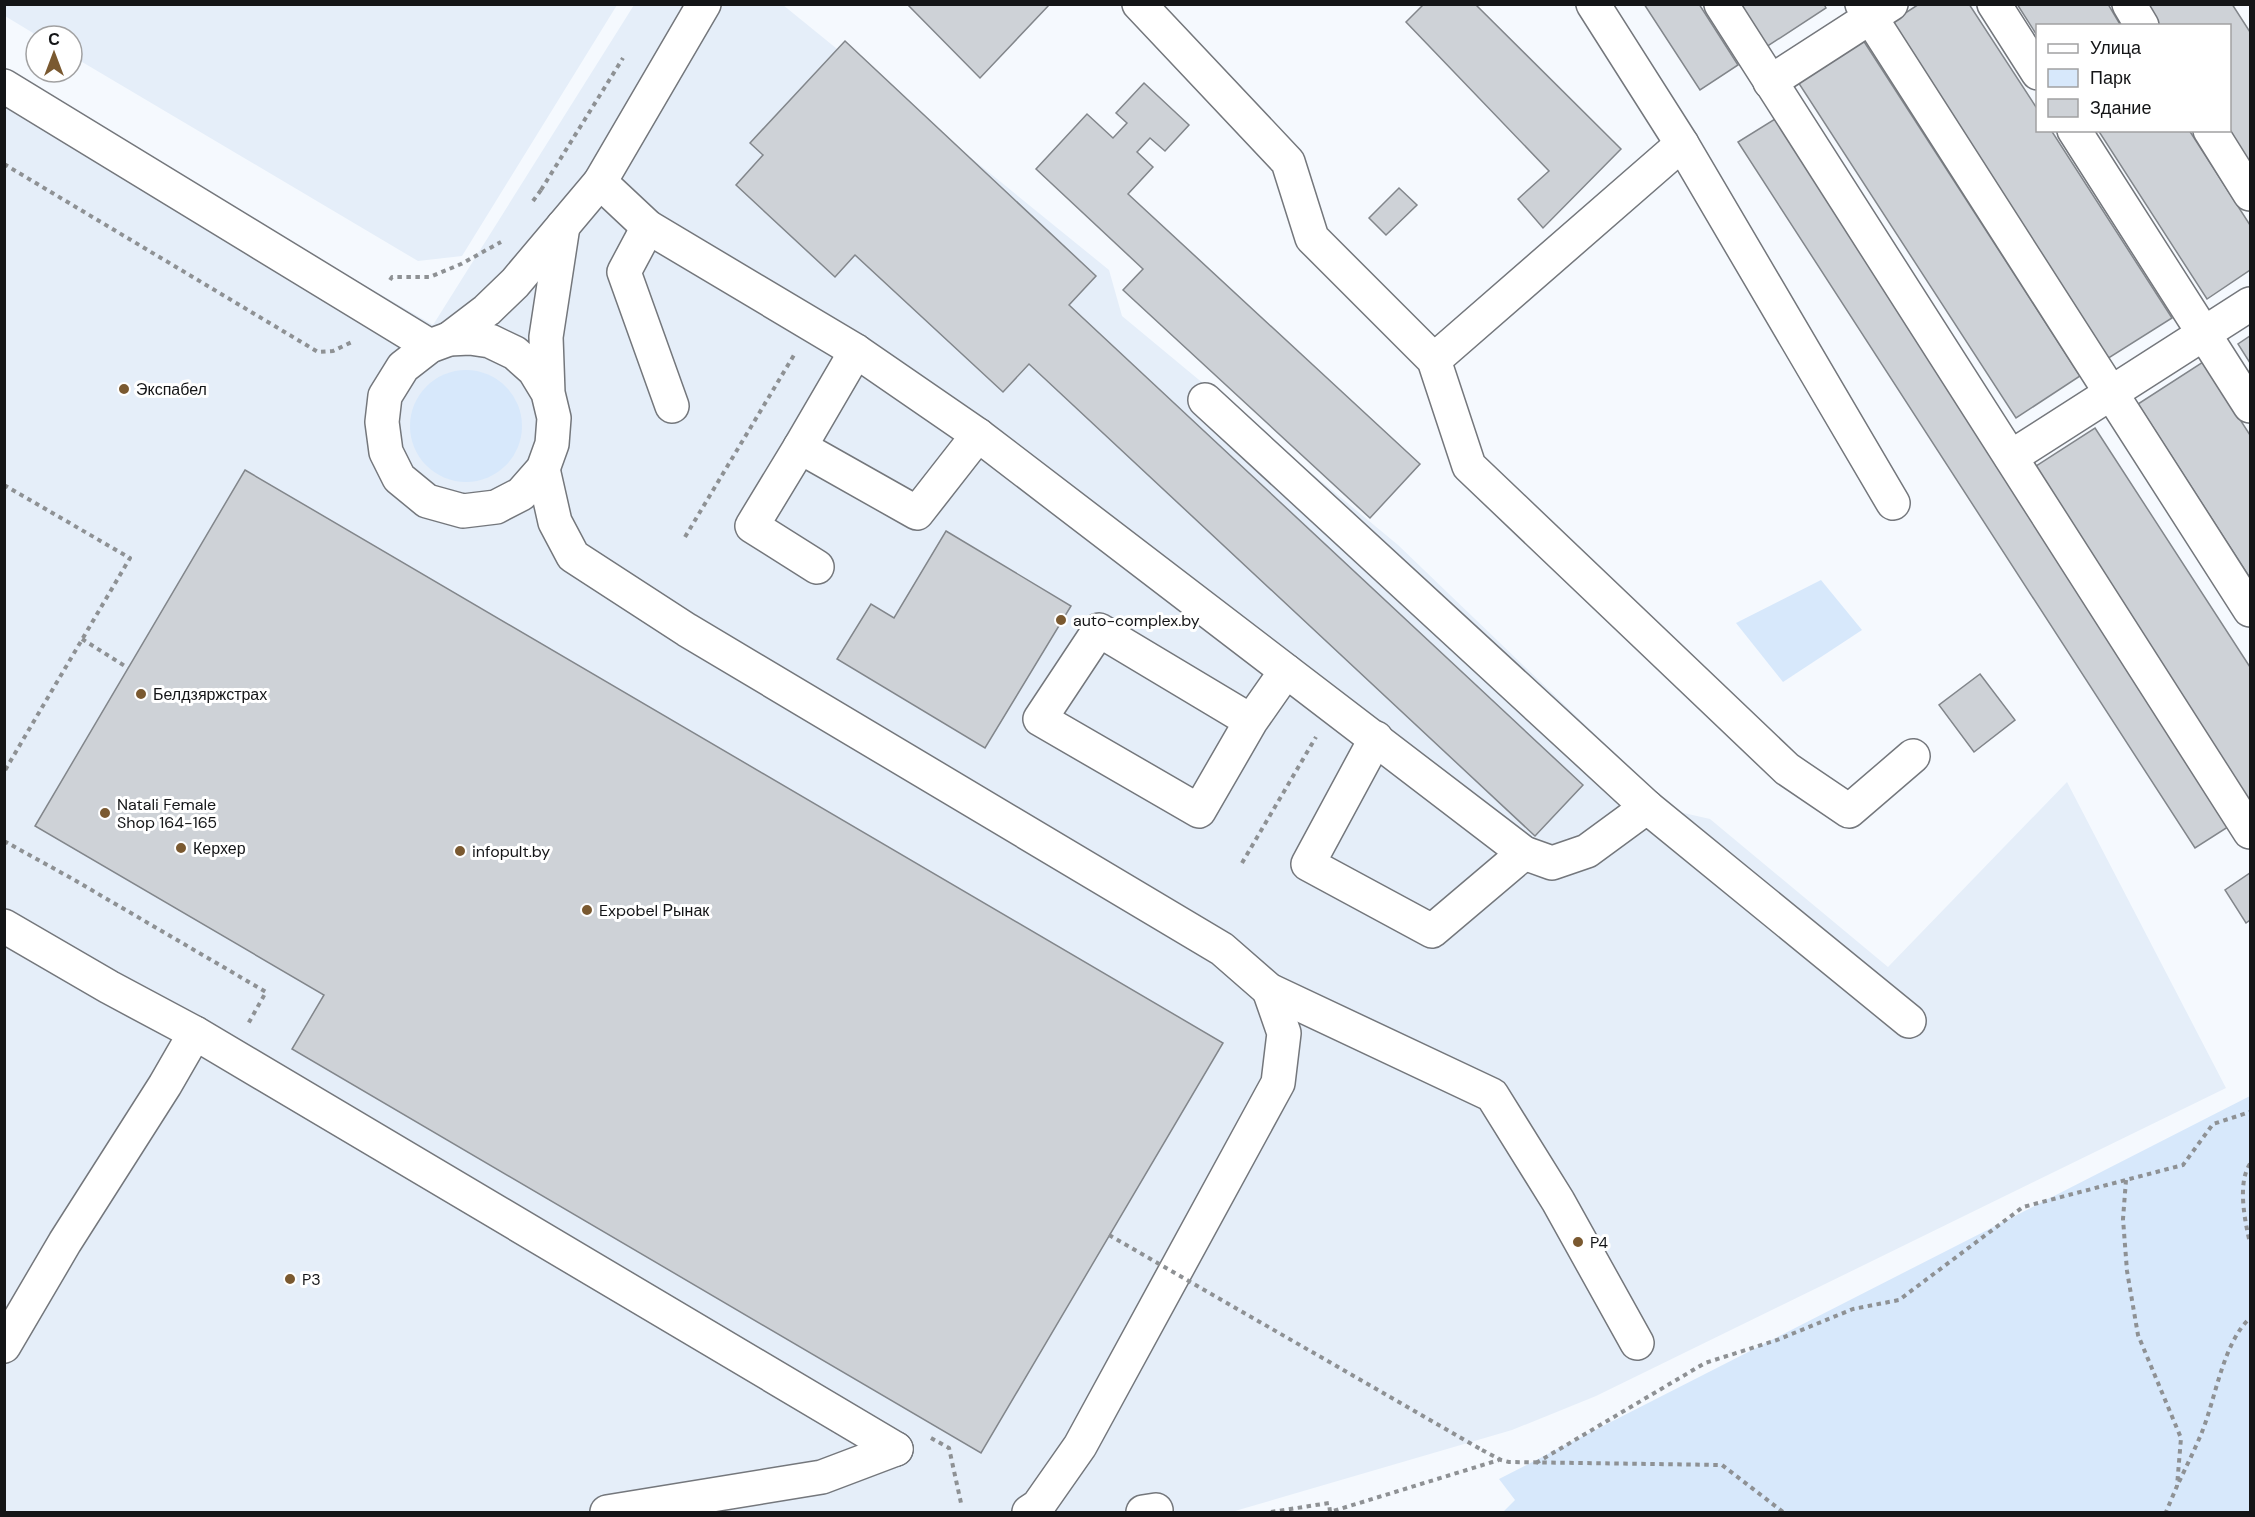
<svg xmlns="http://www.w3.org/2000/svg" width="2255" height="1517" viewBox="0 0 2255 1517" font-family="'DM Sans',sans-serif">
  <style>
    .built { fill: #e5eef9 }
    .green { fill: #d7e8fb }
    .building { fill: #ced2d7; stroke: #82868b; stroke-width: 1.5 }
    .lines { fill: none; stroke-linecap: round; stroke-linejoin: round }
    .minor-casing { stroke: #74777c; stroke-width: 36 }
    .path { stroke: #8e9194; stroke-width: 4; stroke-dasharray: 4.5 4.5; stroke-linecap: butt }
    .minor { stroke: #fff; stroke-width: 33 }
    .path-bridge { stroke: #8e9194; stroke-width: 4; stroke-dasharray: 4.5 4.5; stroke-linecap: butt }
    .poi-dot { fill: #7a5930; stroke: #fff; stroke-width: 2 }
    .labels { text-anchor: middle; stroke-width: 6; stroke-linejoin: round; paint-order: stroke }
    .poi-label { font-size: 16px; fill: #141517; stroke: #fff; text-anchor: start }
  </style>
  <rect width="100%" height="100%" fill="#f5f9fe"/>
  <!-- built -->
  <g class="built">
    <path d="M5,4H617V5L462,256L418,261L72,56V36H38L5,16Z"/>
    <path d="M634,5H783L1109,270L1122,316L1398,545L1675,811L1710,819L1888,967L2067,782L2226,1088L1596,1396L1512,1430L1235,1511L1224,1512H5V75L433,325Z"/>
  </g>
  <!-- green -->
  <g class="green">
    <circle cx="466" cy="426" r="56"/>
    <path d="M1821,580L1862,630L1783,682L1736,623Z"/>
    <path d="M2250,1096V1512H1503L1515,1500L1499,1479Z"/>
  </g>
  <!-- building -->
  <g class="building">
    <path d="M907,4H1050L980,78Z"/>
    <path d="M1424,4H1475L1621,149L1543,228L1518,199L1549,171L1406,22Z"/>
    <path d="M1644,4H1699L1738,65L1700,90Z"/>
    <path d="M1729,4H1824L1826,8L1760,51Z"/>
    <path d="M1919,4H1969L2038,110V130H2051L2172,318L2107,359L1890,23Z"/>
    <path d="M2017,4H2108L2121,26H2038V37Z"/>
    <path d="M2141,4H2232L2250,32V174L2230,130V26H2155Z"/>
    <path d="M1863,40L2080,376L2016,418L1798,82Z"/>
    <path d="M845,41L1096,276L1069,305L1583,785L1535,836L1029,364L1003,392L855,255L835,277L736,185L763,155L750,143Z"/>
    <path d="M1144,83L1189,125L1165,151L1150,138L1137,152L1153,167L1128,194L1420,464L1370,518L1123,290L1143,269L1036,169L1087,114L1113,138L1127,123L1116,113Z"/>
    <path d="M1775,119L2231,825L2195,848L1738,142Z"/>
    <path d="M2098,130H2189L2250,225V270L2207,299Z"/>
    <path d="M1399,188L1417,205L1386,235L1369,218Z"/>
    <path d="M2250,336V363L2238,344Z"/>
    <path d="M2203,362L2250,435V578L2138,404Z"/>
    <path d="M2095,428L2250,667V811L2030,470Z"/>
    <path d="M245,470L1223,1043L981,1453L292,1049L324,995L35,826Z"/>
    <path d="M946,531L1071,606L985,748L837,659L871,604L894,618Z"/>
    <path d="M1980,674L2015,720L1974,752L1939,705Z"/>
    <path d="M2250,873V920L2246,923L2225,890Z"/>
  </g>
  <g class="lines">
    <defs>
      <g id="minor">
        <path d="M1139,4L1288,162L1312,238L1434,360L1469,466L1787,769L1849,811L1913,756"/>
        <path d="M1593,4L1682,144L1893,503"/>
        <path d="M1721,4L2250,832"/>
        <path d="M1862,4L2250,610"/>
        <path d="M1994,4L2038,73"/>
        <path d="M2129,4L2142,26"/>
        <path d="M1770,82L1891,4"/>
        <path d="M4,86L430,346"/>
        <path d="M2074,130L2250,406"/>
        <path d="M2210,130L2250,194"/>
        <path d="M600,182L648,227L856,351L978,435L1524,853L1552,863L1587,851L1647,807L1909,1021"/>
        <path d="M648,227L624,272L672,406"/>
        <path d="M449,339L487,310L515,283L600,182L704,4"/>
        <path d="M856,351L800,447L917,513L978,435"/>
        <path d="M1434,360L1682,144"/>
        <path d="M548,393L534,370L515,353L490,341L470,338L449,339L430,346L403,367L385,396L382,422L386,452L399,478L427,501L463,511L496,507L521,494L543,469L552,444L554,418L548,393L546,337L563,226"/>
        <path d="M1205,400L1647,807"/>
        <path d="M800,447L752,526L817,567"/>
        <path d="M2011,457L2250,304"/>
        <path d="M543,469L555,522L573,556L687,630L1222,949L1269,990L1492,1095L1558,1201L1637,1343"/>
        <path d="M1251,721L1099,630L1040,719L1199,811L1251,721L1286,671"/>
        <path d="M1376,738L1308,864L1432,931L1524,853"/>
        <path d="M4,926L109,987L195,1033L896,1449"/>
        <path d="M4,1346L65,1242L165,1085L195,1033"/>
        <path d="M607,1512L822,1477L896,1449"/>
        <path d="M1029,1512L1038,1506L1080,1446L1278,1083L1284,1033L1269,990"/>
        <path d="M1143,1512L1156,1510"/>
      </g>
    </defs>
    <!-- minor casing -->
    <use href="#minor" class="minor-casing"/>
    <!-- path -->
    <g class="path">
      <path d="M4,164L318,352L333,351L354,341"/>
      <path d="M541,190L623,58"/>
      <path d="M533,201L541,190L544,192"/>
      <path d="M390,280L392,277H430L461,264L501,242"/>
      <path d="M4,485L130,558L4,772"/>
      <path d="M685,537L794,355"/>
      <path d="M82,639L128,668"/>
      <path d="M4,841L71,878L266,992L248,1024"/>
      <path d="M1242,863L1316,737"/>
      <path d="M2250,1164C2237,1183 2245,1222 2250,1243"/>
      <path d="M2126,1180L2123,1219L2127,1271L2138,1335L2181,1438L2177,1486L2166,1512"/>
      <path d="M931,1438L949,1448L961,1503"/>
      <path d="M1482,1450L1501,1460L1509,1462L1722,1465L1783,1512"/>
      <path d="M1536,1463L1705,1363L1777,1340L1853,1309L1899,1300L2023,1207L2183,1165L2213,1124L2250,1112"/>
      <path d="M2179,1482C2187,1465 2195,1449 2202,1432C2216,1397 2223,1343 2250,1318"/>
      <path d="M1271,1512L1329,1503L1330,1512L1499,1460"/>
    </g>
    <!-- minor -->
    <use href="#minor" class="minor"/>
    <!-- path-bridge -->
    <path class="path-bridge" d="M1109,1235L1482,1450"/>
  </g>
  <!-- markers -->
  <g class="poi-dot">
    <circle cx="124" cy="389" r="6"/>
    <circle cx="1061" cy="620" r="6"/>
    <circle cx="141" cy="694" r="6"/>
    <circle cx="105" cy="813" r="6"/>
    <circle cx="181" cy="848" r="6"/>
    <circle cx="460" cy="851" r="6"/>
    <circle cx="587" cy="910" r="6"/>
    <circle cx="1578" cy="1242" r="6"/>
    <circle cx="290" cy="1279" r="6"/>
  </g>
  <g class="labels">
    <!-- poi labels -->
    <g class="poi-label">
      <text x="136" y="395">Экспабел</text>
      <text x="1073" y="626">auto-complex.by</text>
      <text x="153" y="700">Белдзяржстрах</text>
      <text x="117" y="810">Natali Female<tspan x="117" dy="18">Shop 164-165</tspan></text>
      <text x="193" y="854">Керхер</text>
      <text x="472" y="857">infopult.by</text>
      <text x="599" y="916">Expobel Рынак</text>
      <text x="1590" y="1248">P4</text>
      <text x="302" y="1285">P3</text>
    </g>
  </g>
  <!-- border -->
  <rect width="2255" height="1517" fill="none" stroke="#141517" stroke-width="12"/>
  <!-- legend -->
  <rect x="2036" y="24" width="195" height="108" fill="#ffffff" stroke="#a1a1a2" stroke-width="1.5"/>
  <rect x="2048" y="44" width="30" height="9" fill="#ffffff" stroke="#a1a1a2" stroke-width="1.5"/>
  <text x="2090" y="54" font-size="18" fill="#141517">Улица</text>
  <rect x="2048" y="69" width="30" height="18" fill="#d7e8fb" stroke="#a1a1a2" stroke-width="1.5"/>
  <text x="2090" y="84" font-size="18" fill="#141517">Парк</text>
  <rect x="2048" y="99" width="30" height="18" fill="#ced2d7" stroke="#a1a1a2" stroke-width="1.5"/>
  <text x="2090" y="114" font-size="18" fill="#141517">Здание</text>
  <!-- north arrow -->
  <g transform="translate(54 54)"><circle r="28" fill="#ffffff" stroke="#a1a1a2" stroke-width="1.5"/>
  <path d="M0-4.5L10 22L0 15L-10 22Z" fill="#7a5930"/>
  <text y="-9" font-size="16" font-weight="bold" text-anchor="middle" fill="#141517">С</text>
  </g>
</svg>
